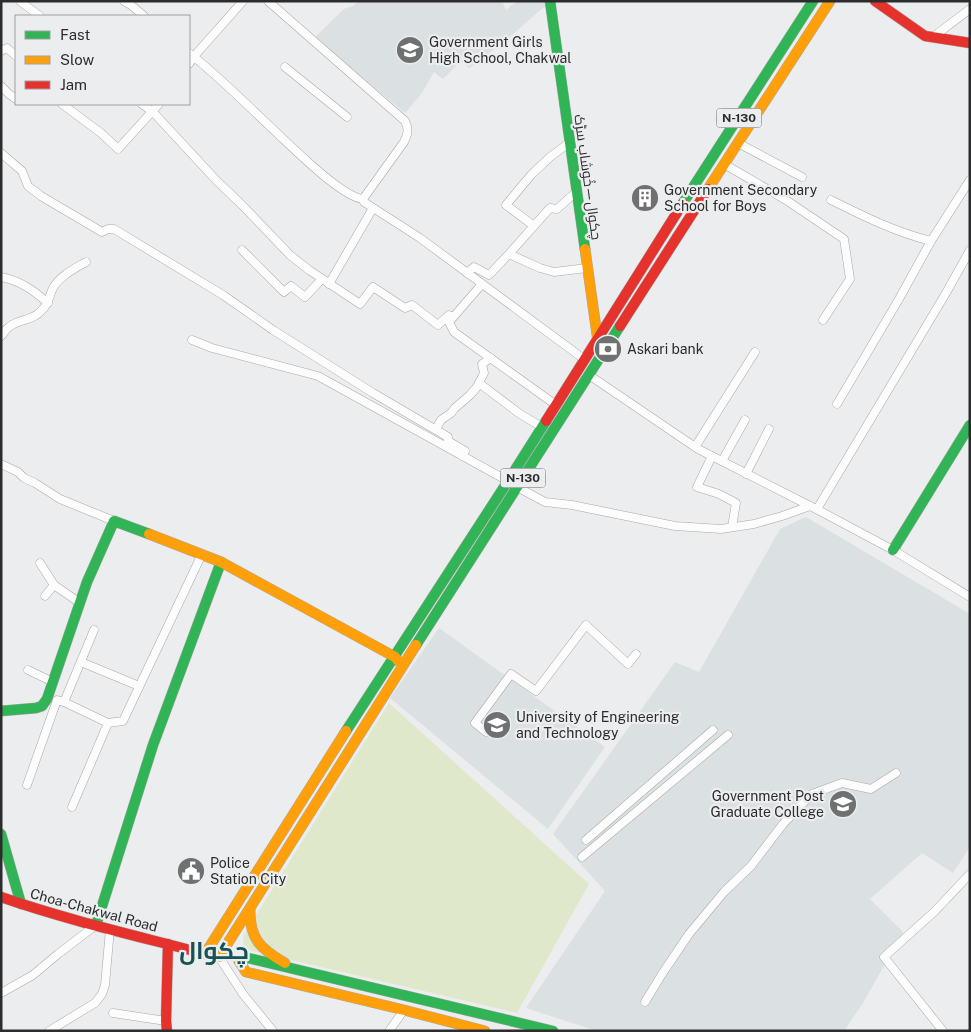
<svg xmlns="http://www.w3.org/2000/svg" width="971" height="1032" viewBox="0 0 971 1032" font-family="'Public Sans',Cairo,sans-serif">
  <style>
    .built { fill: #dbe0e3 }
    .green { fill: #e0e8cc }
    .lines { fill: none; stroke-linecap: round; stroke-linejoin: round }
    .street-casing { stroke: #a8a8a9; stroke-width: 9 }
    .fast-casing { stroke: #a8a8a9; stroke-width: 11 }
    .slow-casing { stroke: #a8a8a9; stroke-width: 11 }
    .jam-casing { stroke: #a8a8a9; stroke-width: 11 }
    .street { stroke: #fcfcfc; stroke-width: 8 }
    .fast { stroke: #30b455; stroke-width: 10 }
    .slow { stroke: #ff9f0a; stroke-width: 10 }
    .jam { stroke: #e5322d; stroke-width: 10 }
    .labels { text-anchor: middle; stroke-width: 4.5; stroke-linejoin: round; paint-order: stroke }
    .shield { fill: #ebedef; stroke: #656667; stroke-width: 1 }
    .shield-label { font-size: 12px; font-weight: bold; fill: #2b2c2d }
    .poi-label { font-size: 14px; fill: #2b2c2d; stroke: #ebedef; text-anchor: start }
    .street-label { font-size: 14px; fill: #2b2c2d; stroke: #ebedef }
    .town-label { font-size: 24px; font-weight: bold; fill: #175355; stroke: #ebedef }
  </style>
  <rect width="100%" height="100%" fill="#ecedee"/>
  <!-- built -->
  <g class="built">
    <path d="M359,1H502L506,10L517,1H544L545,6L505,41L469,68L461,61L443,79L434,72L422,93L405,113L341,60L313,39L344,9L353,6Z"/>
    <path d="M806,517L970,614V847L953,873L922,853L870,899L903,932L863,1003L844,1031H597L526,1008L605,891L553,834L675,662L699,672L780,529Z"/>
    <path d="M439,628L605,747L548,829L390,698Z"/>
  </g>
  <!-- green -->
  <path class="green" d="M389,703L589,884L517,1013L244,949L243,936Z"/>
  <g class="lines">
    <defs>
      <g id="street">
        <path d="M124,1L131,5L144,16"/>
        <path d="M268,1L405,121C409,129 408,134 404,142L363,199"/>
        <path d="M21,2L40,16"/>
        <path d="M933,37L970,9"/>
        <path d="M1,51L7,48L16,56"/>
        <path d="M189,53C220,77 249,107 278,134C294,149 342,197 363,199L364,202L420,238L584,359"/>
        <path d="M189,64L197,53L243,1"/>
        <path d="M285,67L347,117"/>
        <path d="M1,86L9,94L16,99"/>
        <path d="M62,104L101,133L118,149L159,104"/>
        <path d="M142,104L153,112L216,180L242,205L290,255L309,270L360,304L373,287L405,308L412,305L438,325L449,315L453,317"/>
        <path d="M738,143L802,177"/>
        <path d="M1,153L22,171L28,186L41,196L102,232L108,229H114L223,295L273,330L373,393L448,437V441L465,451L462,456"/>
        <path d="M724,164L786,200L844,239L850,279L823,320"/>
        <path d="M831,200C863,216 895,232 931,241"/>
        <path d="M534,226L506,205L531,175L550,157L569,143"/>
        <path d="M242,250L284,292L291,286L305,297L322,279"/>
        <path d="M509,254L550,208L557,209L576,192"/>
        <path d="M467,273L474,267L489,275L509,254L540,268L554,272L587,268"/>
        <path d="M1,277C21,281 33,290 48,303"/>
        <path d="M329,284L373,208"/>
        <path d="M482,284L449,322L454,332L556,405"/>
        <path d="M1,336C4,333 6,329 9,327C18,319 32,321 40,312C50,303 48,298 53,288C61,275 74,269 86,262"/>
        <path d="M192,340L212,348L318,376L508,481"/>
        <path d="M589,375L698,449L820,511L893,550L970,597"/>
        <path d="M479,383L520,414L542,427"/>
        <path d="M837,404L899,299L931,241L970,180"/>
        <path d="M436,429L441,420L451,413L455,408L470,395L477,387L484,373L482,364L491,358"/>
        <path d="M695,447L755,352"/>
        <path d="M712,456L697,487L719,494L736,503L732,527"/>
        <path d="M722,461L745,420"/>
        <path d="M1,464L18,472L24,478L35,483L60,499L114,521"/>
        <path d="M746,474L769,429"/>
        <path d="M517,487L545,502L572,505L675,526L721,529L754,524L782,516L810,506"/>
        <path d="M817,509L946,293L970,250"/>
        <path d="M40,563L54,585"/>
        <path d="M45,596L54,585L80,603"/>
        <path d="M94,630L64,702L108,723"/>
        <path d="M81,662L139,686"/>
        <path d="M28,670L53,682"/>
        <path d="M486,732L475,723L511,674L536,691L586,625L628,664L636,654"/>
        <path d="M27,785L57,700L64,702"/>
        <path d="M72,807L108,723L123,721L202,554"/>
        <path d="M586,840L713,730"/>
        <path d="M582,857L728,735"/>
        <path d="M219,957L243,994L273,1031"/>
        <path d="M1,993L33,975L58,954L96,925"/>
        <path d="M645,1002L662,974L689,934L724,892L751,866L783,824L812,794L842,783L871,789L896,773"/>
        <path d="M113,1013L166,1021"/>
        <path d="M49,1031L95,1003L102,994L105,985L110,929"/>
        <path d="M389,1031L404,1010"/>
        <path d="M943,1031L884,957L934,912L970,874"/>
      </g>
      <g id="fast">
        <path d="M550,1L585,249"/>
        <path d="M683,203L813,1"/>
        <path d="M893,550L970,425"/>
        <path d="M416,645L620,326"/>
        <path d="M1,711L36,708L42,706L47,699L87,582L114,521L149,534"/>
        <path d="M346,731L508,481L546,421"/>
        <path d="M1,834L21,904"/>
        <path d="M96,925L153,745L221,562"/>
        <path d="M239,961L248,958L553,1031"/>
      </g>
      <g id="slow">
        <path d="M708,189L830,1"/>
        <path d="M585,249L598,342"/>
        <path d="M149,534L221,562L395,657L398,661"/>
        <path d="M250,908C249,938 260,949 285,963"/>
        <path d="M205,954L346,731"/>
        <path d="M219,957L416,645"/>
        <path d="M239,961L246,972L404,1010L485,1031"/>
      </g>
      <g id="jam">
        <path d="M875,1L925,36L970,43"/>
        <path d="M620,326L708,189"/>
        <path d="M546,421L683,203"/>
        <path d="M1,897C70,921 142,937 213,956"/>
        <path d="M167,1031L166,1021L168,944"/>
      </g>
    </defs>
    <!-- street casing -->
    <use href="#street" class="street-casing"/>
    <!-- fast casing -->
    <use href="#fast" class="fast-casing"/>
    <!-- slow casing -->
    <use href="#slow" class="slow-casing"/>
    <!-- jam casing -->
    <use href="#jam" class="jam-casing"/>
    <!-- street -->
    <use href="#street" class="street"/>
    <!-- fast -->
    <use href="#fast" class="fast"/>
    <!-- slow -->
    <use href="#slow" class="slow"/>
    <!-- jam -->
    <use href="#jam" class="jam"/>
  </g>
  <!-- icons -->
  <defs>
    <symbol id="school-disc" viewBox="-11 -11 22 22"><circle r="9.5" fill="#6f7071" stroke="#ebedef"/><path d="M0-5L7-2L0 1L-7-2ZM-4 1L0 2.5L4 1V4Q0 6-4 4Z" fill="#fff"/></symbol>
    <symbol id="building-disc" viewBox="-11 -11 22 22"><circle r="9.5" fill="#6f7071" stroke="#ebedef"/><path d="M-4-6H4V6H1V3H-1V6H-4ZM-2.5-4.3h1.7v1.8h-1.7ZM.8-4.3h1.7v1.8H.8ZM-2.5-1h1.7V.8h-1.7ZM.8-1h1.7V.8H.8Z" fill="#fff"/></symbol>
    <symbol id="bank-disc" viewBox="-11 -11 22 22"><circle r="9.5" fill="#6f7071" stroke="#ebedef"/><path d="M-6-4H6V4H-6ZM0-2.3a2.3 2.3 0 1 0 0 4.6a2.3 2.3 0 1 0 0-4.6Z" fill="#fff"/></symbol>
    <symbol id="university-disc" viewBox="-11 -11 22 22"><circle r="9.5" fill="#6f7071" stroke="#ebedef"/><path d="M0-5L7-2L0 1L-7-2ZM-4 1L0 2.5L4 1V4Q0 6-4 4Z" fill="#fff"/></symbol>
    <symbol id="civic-disc" viewBox="-11 -11 22 22"><circle r="9.5" fill="#6f7071" stroke="#ebedef"/><path d="M-.6-6.5H3V-4.5H.6V-3L4-1V1h2V6H-6V1h2V-1L-.6-3ZM-1.2 2.5V6h2.4V2.5Z" fill="#fff"/></symbol>
  </defs>
  <g fill-rule="evenodd">
    <use href="#school-disc" x="394" y="34" width="32" height="32"/>
    <use href="#building-disc" x="629" y="182" width="32" height="32"/>
    <use href="#bank-disc" x="592" y="333" width="32" height="32"/>
    <use href="#university-disc" x="481" y="709" width="32" height="32"/>
    <use href="#university-disc" x="827" y="788" width="32" height="32"/>
    <use href="#civic-disc" x="175" y="855" width="32" height="32"/>
  </g>
  <g class="labels">
    <!-- shield labels -->
    <g class="shield">
      <rect x="716.5" y="108.5" width="45" height="19" rx="4"/>
      <rect x="500.5" y="468.5" width="45" height="19" rx="4"/>
    </g>
    <g class="shield-label">
      <text x="739" y="122">N-130</text>
      <text x="523" y="482">N-130</text>
    </g>
    <!-- poi labels -->
    <g class="poi-label">
      <text x="429" y="47">Government Girls<tspan x="429" dy="16">High School, Chakwal</tspan></text>
      <text x="664" y="195">Government Secondary<tspan x="664" dy="16">School for Boys</tspan></text>
      <text x="627" y="354">Askari bank</text>
      <text x="516" y="722">University of Engineering<tspan x="516" dy="16">and Technology</tspan></text>
      <text x="824" y="801" text-anchor="end">Government Post<tspan x="824" dy="16">Graduate College</tspan></text>
      <text x="210" y="868">Police<tspan x="210" dy="16">Station City</tspan></text>
    </g>
    <!-- street labels -->
    <g class="street-label">
      <text transform="translate(588 177) rotate(82)" y="5">چکوال—خُوشاب سڑک</text>
      <text transform="translate(94 910) rotate(15)" y="5">Choa-Chakwal Road</text>
    </g>
    <!-- town labels -->
    <g class="town-label">
      <text x="214" y="959">چکوال</text>
    </g>
  </g>
  <!-- border -->
  <rect width="971" height="1032" fill="none" stroke="#2b2c2d" stroke-width="5"/>
  <!-- legend -->
  <rect x="15" y="15" width="175" height="90" fill="#ebedef" stroke="#9ea0a1"/>
  <rect x="25" y="31" width="25" height="8" fill="#30b455" stroke="#9ea0a1"/>
  <text x="60" y="40" font-size="15" fill="#2b2c2d">Fast</text>
  <rect x="25" y="56" width="25" height="8" fill="#ff9f0a" stroke="#9ea0a1"/>
  <text x="60" y="65" font-size="15" fill="#2b2c2d">Slow</text>
  <rect x="25" y="81" width="25" height="8" fill="#e5322d" stroke="#9ea0a1"/>
  <text x="60" y="90" font-size="15" fill="#2b2c2d">Jam</text>
</svg>
